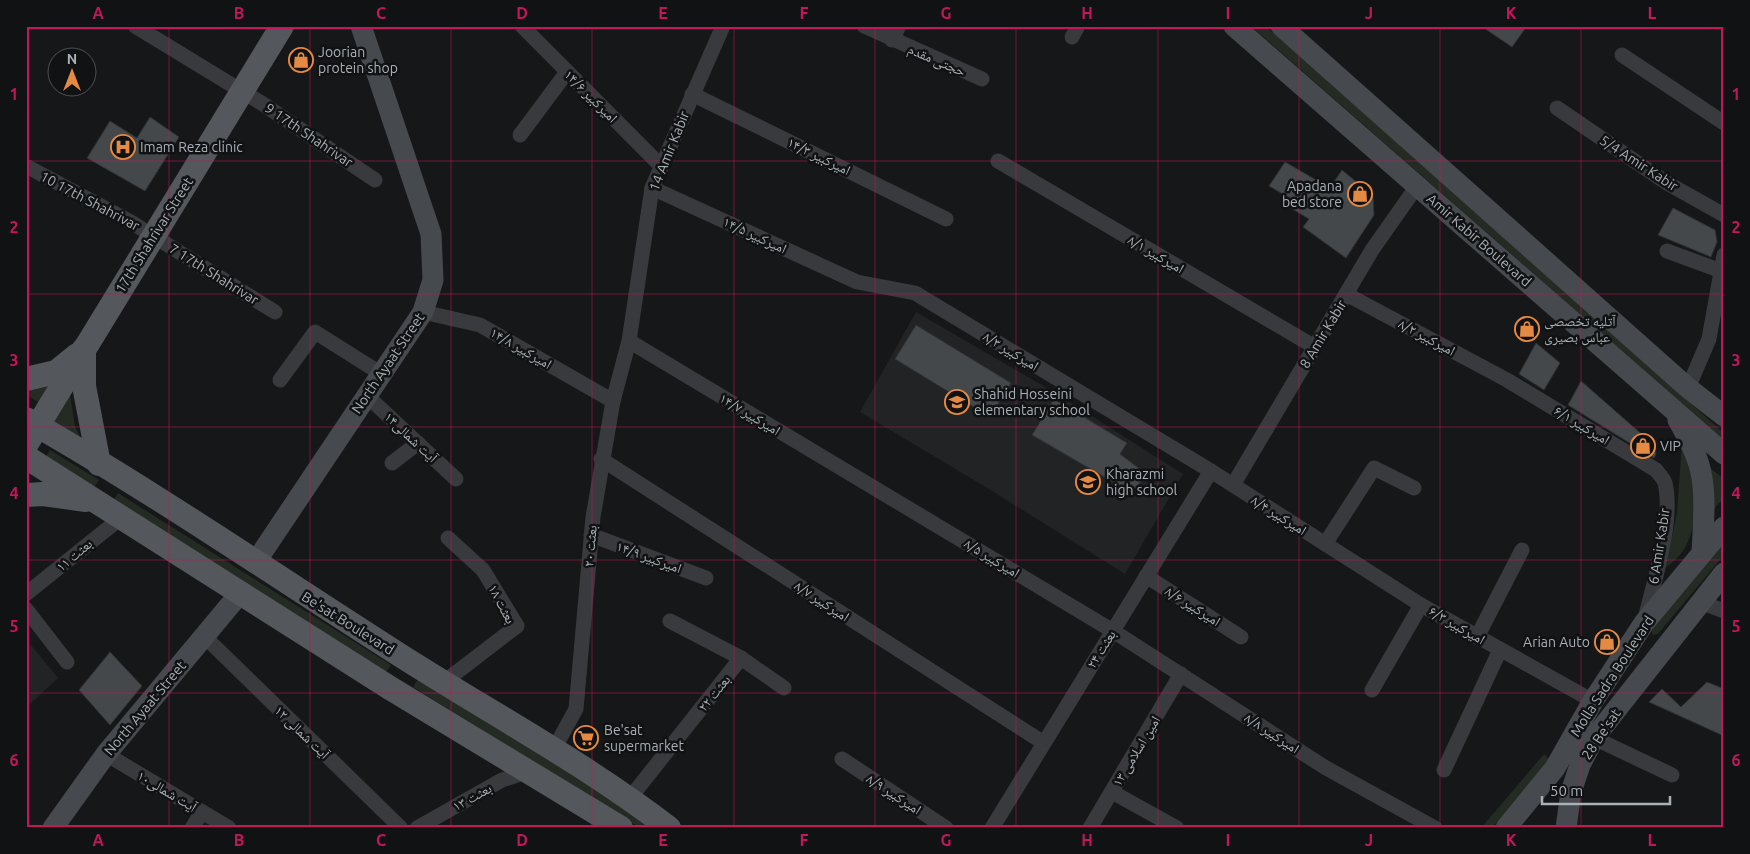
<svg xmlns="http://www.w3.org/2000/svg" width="1750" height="854" viewBox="0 0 1750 854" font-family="Ubuntu,'Noto Naskh Arabic',sans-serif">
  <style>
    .built { fill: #222325 }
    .green { fill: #232b23 }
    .building { fill: #45484b; stroke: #303134 }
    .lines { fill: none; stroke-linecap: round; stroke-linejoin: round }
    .street { stroke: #383a3d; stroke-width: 15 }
    .secondary { stroke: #46494d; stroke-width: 21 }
    .primary { stroke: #54575c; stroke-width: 24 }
    .grid { fill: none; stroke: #c2185b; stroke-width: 1; stroke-opacity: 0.55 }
    .labels { text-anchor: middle; stroke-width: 5; stroke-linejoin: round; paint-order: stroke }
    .poi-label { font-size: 14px; fill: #a9b1b7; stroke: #111213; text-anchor: start }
    .street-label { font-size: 14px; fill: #a9b1b7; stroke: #111213 }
    .neatline { fill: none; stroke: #c2185b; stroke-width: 2 }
    .grid-label { font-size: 16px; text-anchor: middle; font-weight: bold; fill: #c2185b }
  </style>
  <rect width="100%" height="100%" fill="#161718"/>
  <!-- built -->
  <g class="built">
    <path d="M916,312L1054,392L1183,474L1125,574L992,491L860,412Z"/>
    <path d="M26,639L58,678L26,708Z"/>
  </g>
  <!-- green -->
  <g class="green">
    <path d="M1251,26H1265L1271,31L1724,433V443L1540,279Z"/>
    <path d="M56,380L40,403L26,395V388Z"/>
    <path d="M70,394L75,426L83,443L56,427L54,421Z"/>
    <path d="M1682,443C1696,481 1707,541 1666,567L1677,512Z"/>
    <path d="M50,450L99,480L93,489L44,460Z"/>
    <path d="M1709,467L1724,479V498L1712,511Z"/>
    <path d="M118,493L391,665L386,672L113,501Z"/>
    <path d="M1724,542V555L1658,634L1652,635V627Z"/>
    <path d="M418,679L527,745L654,828H640L413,687Z"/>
    <path d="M1544,754L1550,760L1492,828H1481Z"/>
  </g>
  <!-- building -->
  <g class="building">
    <path d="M1481,26H1527L1512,47Z"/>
    <path d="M150,117L179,137L145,191L87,158L110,121L137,138Z"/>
    <path d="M1285,162L1330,188L1342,170L1373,196L1374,215L1346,258L1303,227L1309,219L1289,207L1293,200L1269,186Z"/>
    <path d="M1673,208L1715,230L1717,242L1711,257L1658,235Z"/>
    <path d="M916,325L1011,383L990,417L895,359Z"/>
    <path d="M1536,343L1560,363L1544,390L1519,374Z"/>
    <path d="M1581,381L1654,445L1656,454L1654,458L1568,405Z"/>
    <path d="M1054,399L1127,443L1120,454L1141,470L1142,480L1135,489H1125L1032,435Z"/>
    <path d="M110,652L142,686L110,725L79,690Z"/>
    <path d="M1707,682L1724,689V736L1649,702L1662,689L1681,707Z"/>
  </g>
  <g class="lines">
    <!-- street -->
    <g class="street">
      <path d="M135,26L263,104L375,180"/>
      <path d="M522,26L661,166"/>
      <path d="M864,26L982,79"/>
      <path d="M1072,37L1078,26"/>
      <path d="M892,40L899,26"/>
      <path d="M1622,55L1724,123"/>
      <path d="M692,94L946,219"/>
      <path d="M1557,108L1667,183L1724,215"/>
      <path d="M520,135L567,72"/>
      <path d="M998,161L1315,347"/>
      <path d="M26,166L131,222L275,312"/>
      <path d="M652,188L857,282L915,293L1211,471L1421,605L1593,701"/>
      <path d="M1667,251L1724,272"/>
      <path d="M1346,294L1507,380L1656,470C1659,474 1664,479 1665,483C1674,521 1654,581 1645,619"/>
      <path d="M423,312L480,325L613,401"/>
      <path d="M629,341L1113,631L1326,768L1435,828"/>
      <path d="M280,380L315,332L380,373"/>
      <path d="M1688,388L1709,339L1724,255"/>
      <path d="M366,395L456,479"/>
      <path d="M601,459L1044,743"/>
      <path d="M392,463L418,443"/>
      <path d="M1233,485L1372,250L1417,186"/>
      <path d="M591,535L706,578"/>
      <path d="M1325,544L1374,468L1414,488"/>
      <path d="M1146,576L1241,637"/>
      <path d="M26,594L122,517"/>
      <path d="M1700,602L1724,611"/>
      <path d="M26,609L67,662"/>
      <path d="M670,621L741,658L784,688"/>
      <path d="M204,636L401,828"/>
      <path d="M1477,637L1522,550"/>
      <path d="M444,682L517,626L483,570L448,538"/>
      <path d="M1372,690L1421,605"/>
      <path d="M1594,738L1672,775"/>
      <path d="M554,749L576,709L593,517L613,401L629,341L652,188L723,26"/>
      <path d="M106,754L229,828"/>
      <path d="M842,759L946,828"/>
      <path d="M1444,770L1500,650"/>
      <path d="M1112,792L1177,828"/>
      <path d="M630,798L741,658"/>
      <path d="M192,828L202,812"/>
      <path d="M417,828L502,780L529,771"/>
      <path d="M992,828L1211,471"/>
      <path d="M1090,828L1181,674"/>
    </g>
    <!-- secondary -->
    <g class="secondary">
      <path d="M1234,26L1724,454"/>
      <path d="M1281,26L1688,388L1724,416"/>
      <path d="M1678,420C1688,438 1699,457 1702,478C1706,503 1703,528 1702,553"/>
      <path d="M255,563L423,312L433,280L431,234L361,26"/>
      <path d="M53,828L106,754L241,592"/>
      <path d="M1506,828L1555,768L1593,701L1644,623L1724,527"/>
      <path d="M1566,828L1571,792L1580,765L1594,738L1724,573"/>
    </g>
    <!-- primary -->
    <g class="primary">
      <path d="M84,349V386L99,464"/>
      <path d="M26,379L56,372L77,355"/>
      <path d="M26,419C152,491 273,574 395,652C487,711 583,762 669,828"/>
      <path d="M26,445L282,26"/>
      <path d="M26,457L390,688L621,828"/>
      <path d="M26,495L43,494L86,500"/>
    </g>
  </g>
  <!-- grid -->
  <path class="grid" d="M169,26V828M310,26V828M451,26V828M592,26V828M734,26V828M875,26V828M1016,26V828M1158,26V828M1299,26V828M1440,26V828M1581,26V828M26,161H1724M26,294H1724M26,427H1724M26,560H1724M26,693H1724"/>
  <!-- icons -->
  <defs>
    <symbol id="shop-ring" viewBox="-11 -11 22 22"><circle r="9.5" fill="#111213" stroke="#e58a42" stroke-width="1.5"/><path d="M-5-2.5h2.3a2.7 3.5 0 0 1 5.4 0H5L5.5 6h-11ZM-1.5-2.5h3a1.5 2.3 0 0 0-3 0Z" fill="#e58a42"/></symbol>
    <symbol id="hospital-ring" viewBox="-11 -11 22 22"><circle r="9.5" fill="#111213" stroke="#e58a42" stroke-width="1.5"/><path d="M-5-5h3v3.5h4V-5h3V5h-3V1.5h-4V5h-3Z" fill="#e58a42"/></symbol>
    <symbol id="school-ring" viewBox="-11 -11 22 22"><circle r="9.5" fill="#111213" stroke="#e58a42" stroke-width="1.5"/><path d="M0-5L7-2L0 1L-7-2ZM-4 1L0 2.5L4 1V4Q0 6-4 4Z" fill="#e58a42"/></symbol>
    <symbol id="supermarket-ring" viewBox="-11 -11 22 22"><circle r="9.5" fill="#111213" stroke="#e58a42" stroke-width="1.5"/><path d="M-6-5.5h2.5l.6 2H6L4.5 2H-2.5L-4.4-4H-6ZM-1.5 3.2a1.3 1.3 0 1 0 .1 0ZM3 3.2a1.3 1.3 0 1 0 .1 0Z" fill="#e58a42"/></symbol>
  </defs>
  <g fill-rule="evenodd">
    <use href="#shop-ring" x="287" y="46" width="28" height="28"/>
    <use href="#hospital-ring" x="109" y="133" width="28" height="28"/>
    <use href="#shop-ring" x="1346" y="180" width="28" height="28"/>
    <use href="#shop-ring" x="1513" y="315" width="28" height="28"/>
    <use href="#school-ring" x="943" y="388" width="28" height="28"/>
    <use href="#shop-ring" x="1629" y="432" width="28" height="28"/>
    <use href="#school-ring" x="1074" y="468" width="28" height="28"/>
    <use href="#shop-ring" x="1593" y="628" width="28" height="28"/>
    <use href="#supermarket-ring" x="572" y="724" width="28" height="28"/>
  </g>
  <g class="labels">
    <!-- poi labels -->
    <g class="poi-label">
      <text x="318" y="57">Joorian<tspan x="318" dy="16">protein shop</tspan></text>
      <text x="140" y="152">Imam Reza clinic</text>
      <text x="1342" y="191" text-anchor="end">Apadana<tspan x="1342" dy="16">bed store</tspan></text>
      <text x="1544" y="326">آتلیه تخصصی<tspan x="1544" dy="16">عباس بصیری</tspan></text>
      <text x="974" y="399">Shahid Hosseini<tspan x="974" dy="16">elementary school</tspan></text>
      <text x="1660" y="451">VIP</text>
      <text x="1106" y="479">Kharazmi<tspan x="1106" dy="16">high school</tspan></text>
      <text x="1590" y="647" text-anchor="end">Arian Auto</text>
      <text x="604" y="735">Be'sat<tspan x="604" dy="16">supermarket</tspan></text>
    </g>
    <!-- street labels -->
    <g class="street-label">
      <text transform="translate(937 60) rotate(23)" y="5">حجتی مقدم</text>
      <text transform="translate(591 96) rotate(45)" y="5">امیرکبیر ۱۴/۶</text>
      <text transform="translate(309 135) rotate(34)" y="5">9 17th Shahrivar</text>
      <text transform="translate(669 151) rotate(-68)" y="5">14 Amir Kabir</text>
      <text transform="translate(819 156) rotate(26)" y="5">امیرکبیر ۱۴/۳</text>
      <text transform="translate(1639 163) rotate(33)" y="5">5/4 Amir Kabir</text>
      <text transform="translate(90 201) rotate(28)" y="5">10 17th Shahrivar</text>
      <text transform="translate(154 235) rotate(-58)" y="5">17th Shahrivar Street</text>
      <text transform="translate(755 235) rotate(25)" y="5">امیرکبیر ۱۴/۵</text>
      <text transform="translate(1479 240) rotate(41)" y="5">Amir Kabir Boulevard</text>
      <text transform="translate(1156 254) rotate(30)" y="5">امیرکبیر ۸/۱</text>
      <text transform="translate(214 274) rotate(32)" y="5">7 17th Shahrivar</text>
      <text transform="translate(1323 334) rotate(-59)" y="5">8 Amir Kabir</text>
      <text transform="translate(1427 337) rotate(28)" y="5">امیرکبیر ۸/۲</text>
      <text transform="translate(521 348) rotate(30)" y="5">امیرکبیر ۱۴/۸</text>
      <text transform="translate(1011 351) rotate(31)" y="5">امیرکبیر ۸/۳</text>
      <text transform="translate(388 363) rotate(-56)" y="5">North Ayaat Street</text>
      <text transform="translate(750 414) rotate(31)" y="5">امیرکبیر ۱۴/۷</text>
      <text transform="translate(1582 425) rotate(31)" y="5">امیرکبیر ۶/۱</text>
      <text transform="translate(411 437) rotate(43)" y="5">آیت شمالی۱۴</text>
      <text transform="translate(1279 515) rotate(32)" y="5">امیرکبیر ۸/۴</text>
      <text transform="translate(590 546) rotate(-85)" y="5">بعثت ۲۰</text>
      <text transform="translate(1659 546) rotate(-81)" y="5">6 Amir Kabir</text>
      <text transform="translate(74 555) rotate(-40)" y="5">بعثت ۱۱</text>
      <text transform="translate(649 557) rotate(20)" y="5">امیرکبیر ۱۴/۹</text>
      <text transform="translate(992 558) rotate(31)" y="5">امیرکبیر ۸/۵</text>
      <text transform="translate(822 601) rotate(33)" y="5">امیرکبیر ۸/۷</text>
      <text transform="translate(502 604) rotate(62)" y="5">بعثت ۱۸</text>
      <text transform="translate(1193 606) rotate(32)" y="5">امیرکبیر ۸/۶</text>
      <text transform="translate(348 623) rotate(32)" y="5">Be'sat Boulevard</text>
      <text transform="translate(1457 625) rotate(30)" y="5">امیرکبیر ۶/۳</text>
      <text transform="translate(1101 649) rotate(-58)" y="5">بعثت ۲۴</text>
      <text transform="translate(1612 676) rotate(-57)" y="5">Molla Sadra Boulevard</text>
      <text transform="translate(714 693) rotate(-51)" y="5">بعثت ۲۲</text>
      <text transform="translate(145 708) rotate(-50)" y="5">North Ayaat Street</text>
      <text transform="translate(302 732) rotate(44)" y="5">آیت شمالی ۱۲</text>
      <text transform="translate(1272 733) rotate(33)" y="5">امیرکبیر ۸/۸</text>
      <text transform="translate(1601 734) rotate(-56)" y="5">28 Be'sat</text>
      <text transform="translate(1136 751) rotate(-59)" y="5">امین اسلامی ۱۳</text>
      <text transform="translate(167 791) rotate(31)" y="5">آیت شمالی۱۰</text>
      <text transform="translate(894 794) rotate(33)" y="5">امیرکبیر ۸/۹</text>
      <text transform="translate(472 797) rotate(-29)" y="5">بعثت ۱۳</text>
    </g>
  </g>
  <!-- border -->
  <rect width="1750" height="854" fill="none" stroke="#111213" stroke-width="55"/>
  <!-- north arrow -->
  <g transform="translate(72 72)"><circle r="24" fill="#111213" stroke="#4e5255"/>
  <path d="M0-4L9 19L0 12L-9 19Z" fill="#e58a42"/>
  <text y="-8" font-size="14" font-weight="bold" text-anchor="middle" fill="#a9b1b7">N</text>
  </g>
  <!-- scale -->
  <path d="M1542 796v8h128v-8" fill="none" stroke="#a9b1b7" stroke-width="2.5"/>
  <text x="1550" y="796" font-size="15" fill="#a9b1b7" stroke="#111213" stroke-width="4" paint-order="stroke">50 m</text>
  <rect x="28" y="28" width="1694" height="798" class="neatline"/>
  <g class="grid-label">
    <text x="98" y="19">A</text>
    <text x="239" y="19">B</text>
    <text x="381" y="19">C</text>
    <text x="522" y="19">D</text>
    <text x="663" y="19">E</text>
    <text x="804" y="19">F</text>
    <text x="946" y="19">G</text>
    <text x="1087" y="19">H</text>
    <text x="1228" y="19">I</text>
    <text x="1369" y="19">J</text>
    <text x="1511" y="19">K</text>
    <text x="1652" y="19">L</text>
    <text x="14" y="100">1</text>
    <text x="1736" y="100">1</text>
    <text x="14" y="233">2</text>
    <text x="1736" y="233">2</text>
    <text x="14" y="366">3</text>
    <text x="1736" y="366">3</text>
    <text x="14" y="499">4</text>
    <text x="1736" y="499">4</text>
    <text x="14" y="632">5</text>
    <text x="1736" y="632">5</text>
    <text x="14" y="766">6</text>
    <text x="1736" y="766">6</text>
    <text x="98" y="846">A</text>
    <text x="239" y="846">B</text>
    <text x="381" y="846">C</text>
    <text x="522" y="846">D</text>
    <text x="663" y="846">E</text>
    <text x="804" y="846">F</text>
    <text x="946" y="846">G</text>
    <text x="1087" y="846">H</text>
    <text x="1228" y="846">I</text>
    <text x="1369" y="846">J</text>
    <text x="1511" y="846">K</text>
    <text x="1652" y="846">L</text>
  </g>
</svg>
